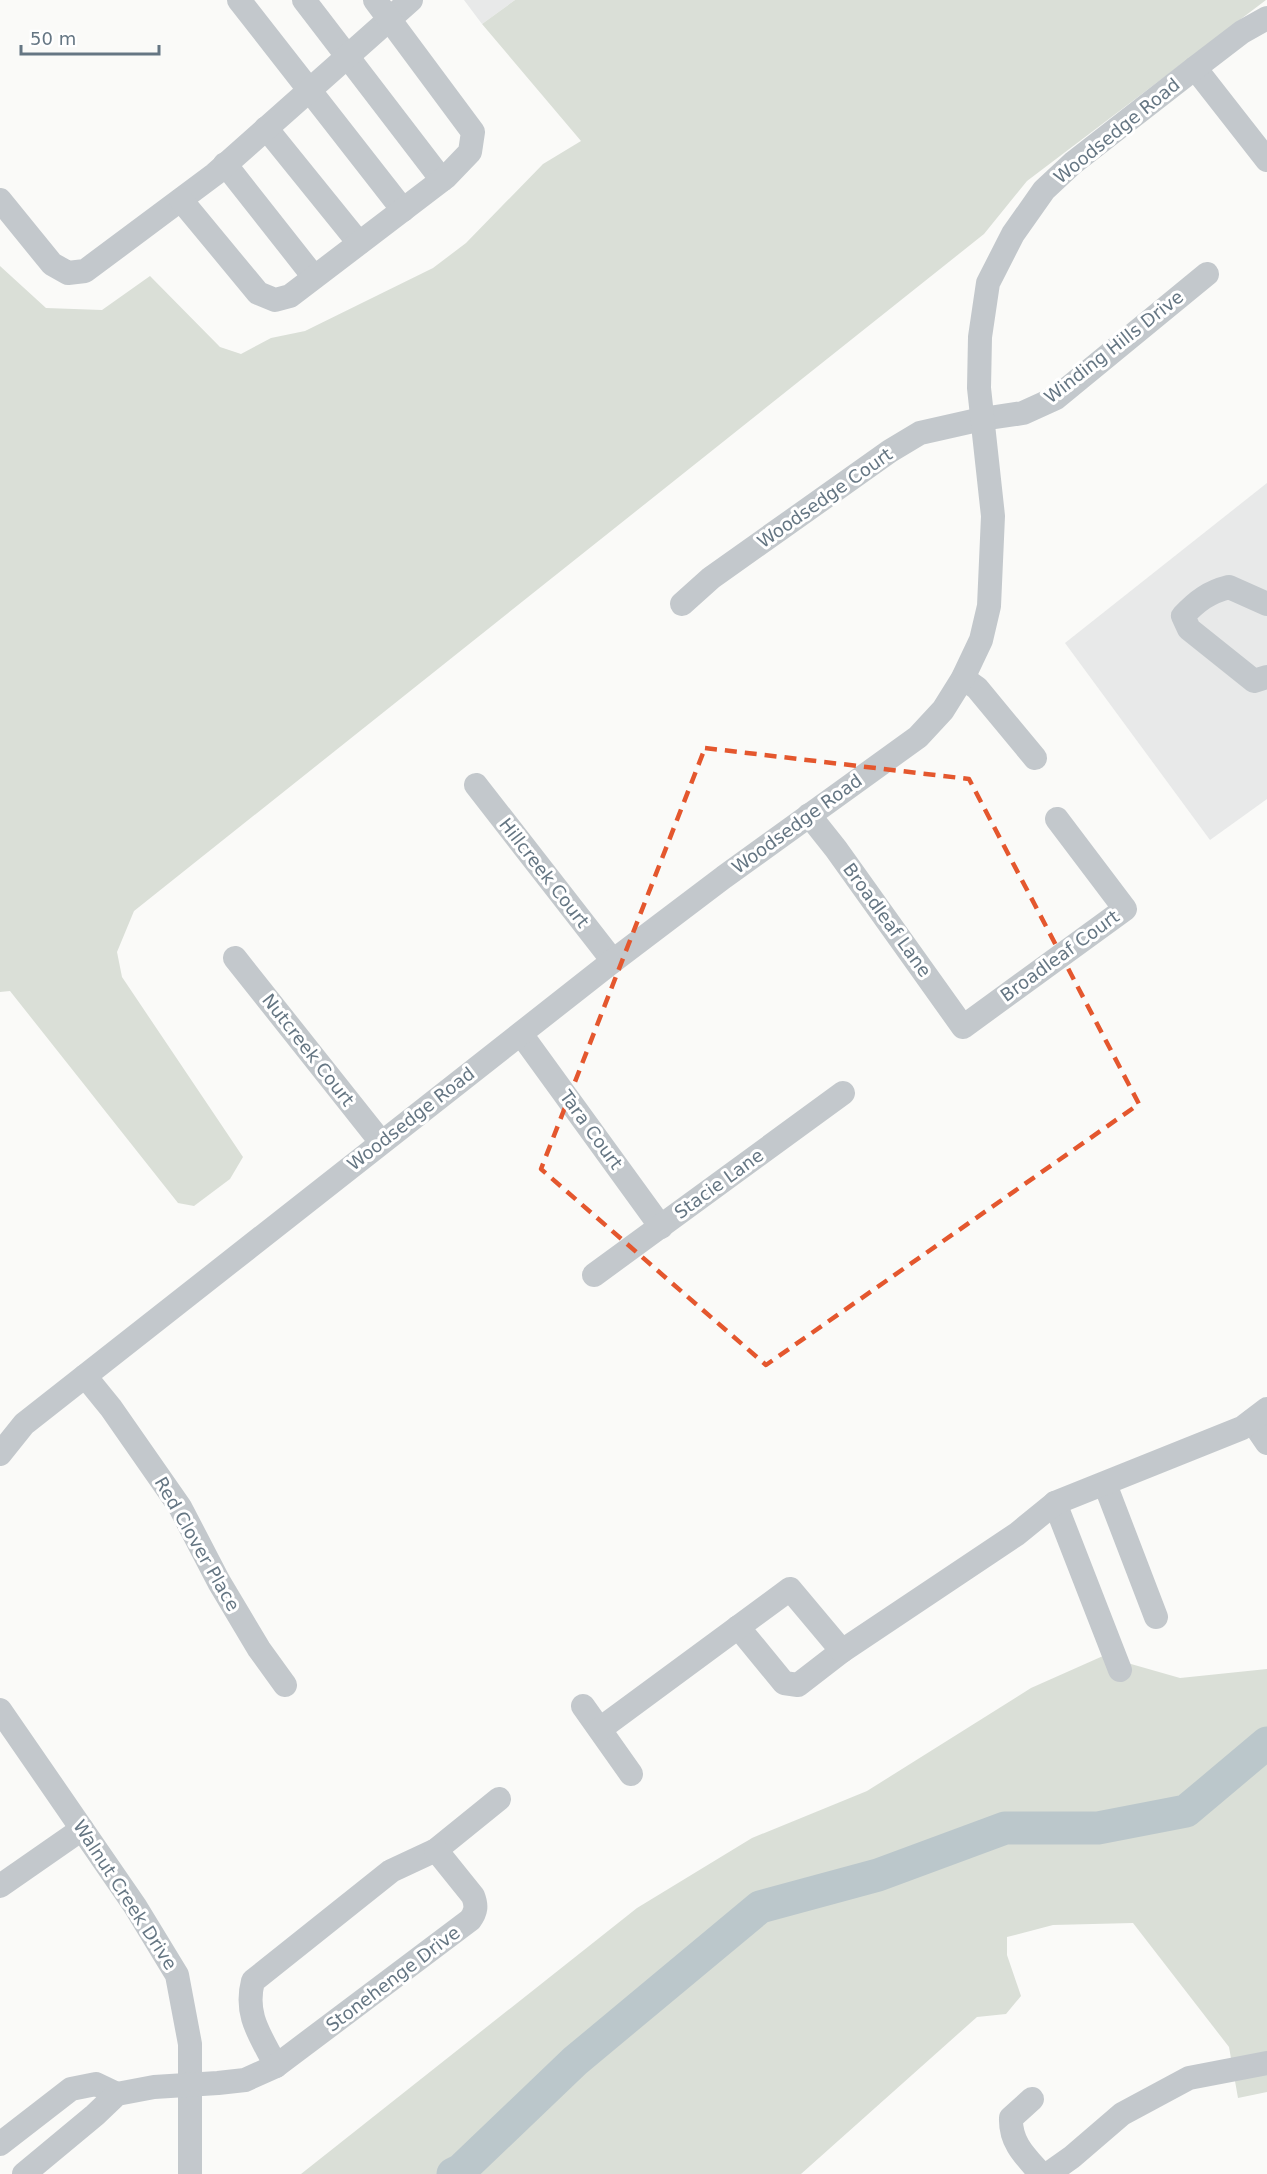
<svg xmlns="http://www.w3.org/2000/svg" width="1267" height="2174" viewBox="0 0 1267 2174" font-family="'DejaVu Sans',sans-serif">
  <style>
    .built { fill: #e8e9e9 }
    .green { fill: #dadfd7 }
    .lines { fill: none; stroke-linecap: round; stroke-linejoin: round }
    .river { stroke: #bbc7cb; stroke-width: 33 }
    .minor { stroke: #c3c8cc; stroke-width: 24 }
    .marked { fill: none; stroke: #e4572e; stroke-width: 4.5; stroke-dasharray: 12 8; stroke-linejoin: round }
    .labels { text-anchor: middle; stroke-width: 6; stroke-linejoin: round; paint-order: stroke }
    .street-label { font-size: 18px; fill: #657683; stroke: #fff }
  </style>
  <rect width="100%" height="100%" fill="#fafaf8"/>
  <!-- built -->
  <g class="built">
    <path d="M464,0H515L482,24Z"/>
    <path d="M1267,483V799L1210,840L1065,643Z"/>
  </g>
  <!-- green -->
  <g class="green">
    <path d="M515,0H1266L1027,181L984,234L134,911L117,952L122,977L243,1157L230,1179L194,1206L178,1203L10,991L0,992V266L46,308L102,310L150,276L220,347L241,354L271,338L305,331L433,268L466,243L543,164L581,141L482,24Z"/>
    <path d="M1103,1656L1180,1678L1267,1669V2092L1238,2098L1229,2047L1133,1923L1053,1925L1007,1937V1955L1021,1996L1006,2014L977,2017L801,2174H301L637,1908L752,1838L867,1791L1031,1688Z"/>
  </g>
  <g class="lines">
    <!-- river -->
    <path class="river" d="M453,2174L461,2170L575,2061L760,1907L878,1875L1005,1828H1098L1186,1811L1267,1743"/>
    <!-- minor -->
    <g class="minor">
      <path d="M239,0L403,210"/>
      <path d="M304,0L442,180"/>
      <path d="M1195,68L1267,160"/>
      <path d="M266,128L359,243"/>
      <path d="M225,164L314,277"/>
      <path d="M0,200L52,264L68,273L85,271L215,174L411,0"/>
      <path d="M181,200L258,293L275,300L290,296L446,177L470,152L473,132L375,0"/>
      <path d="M682,604L711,578L890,451L920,433L982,419L1023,413L1056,398L1207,274"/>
      <path d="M1267,604L1229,587C1209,592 1197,601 1183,616L1189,629L1254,681L1267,677"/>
      <path d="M963,678L977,688L1035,758"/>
      <path d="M476,785L613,961"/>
      <path d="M809,815L836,849L963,1027L1125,909L1057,819"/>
      <path d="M235,958L381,1142"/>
      <path d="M521,1034L661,1227"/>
      <path d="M594,1275L843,1093"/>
      <path d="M85,1376L111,1408L180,1507L219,1582L259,1649L285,1685"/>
      <path d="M1252,1421L1267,1443"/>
      <path d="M0,1454L24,1424L613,961L724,877L918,737L943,710L963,678L981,640L989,606L993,516L979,388L980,337L988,283L1013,234L1044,190L1073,163L1195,68L1242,32L1267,18"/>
      <path d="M1105,1484L1156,1617"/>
      <path d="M1055,1503L1120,1670"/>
      <path d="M738,1627L784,1683L798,1685L842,1651"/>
      <path d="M583,1706L631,1774"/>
      <path d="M0,1710L135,1906L177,1975L190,2044V2174"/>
      <path d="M600,1729L790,1589L842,1651L1017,1534L1055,1503L1242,1428L1267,1409"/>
      <path d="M0,1886L82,1829"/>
      <path d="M276,2066C261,2036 244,2016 253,1981L391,1871L436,1850L499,1799"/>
      <path d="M1032,2099L1011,2118C1010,2143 1026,2157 1041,2174"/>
      <path d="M0,2144L71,2089L96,2084L117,2094"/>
      <path d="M24,2174L95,2115L117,2094L154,2087L218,2083L245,2080L276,2066L470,1920C476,1912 477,1906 473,1896L436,1850"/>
      <path d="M1048,2174L1072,2157L1122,2114L1189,2078L1267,2063"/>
    </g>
  </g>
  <!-- marked area -->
  <path class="marked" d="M705,748L969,779L1139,1104L766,1365L541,1169Z"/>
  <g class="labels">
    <!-- street labels -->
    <g class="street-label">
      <text transform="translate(1117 131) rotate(-39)" y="6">Woodsedge Road</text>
      <text transform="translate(1114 347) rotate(-38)" y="6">Winding Hills Drive</text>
      <text transform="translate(825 498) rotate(-35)" y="6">Woodsedge Court</text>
      <text transform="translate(797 824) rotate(-36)" y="6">Woodsedge Road</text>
      <text transform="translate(544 873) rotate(52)" y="6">Hillcreek Court</text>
      <text transform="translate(887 920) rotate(54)" y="6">Broadleaf Lane</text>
      <text transform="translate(1060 956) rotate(-36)" y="6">Broadleaf Court</text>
      <text transform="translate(308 1050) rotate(52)" y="6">Nutcreek Court</text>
      <text transform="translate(411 1119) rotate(-38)" y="6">Woodsedge Road</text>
      <text transform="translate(591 1130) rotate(54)" y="6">Tara Court</text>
      <text transform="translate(719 1184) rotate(-36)" y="6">Stacie Lane</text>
      <text transform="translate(197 1544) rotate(60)" y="6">Red Clover Place</text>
      <text transform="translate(125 1895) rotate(57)" y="6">Walnut Creek Drive</text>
      <text transform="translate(393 1979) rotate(-37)" y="6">Stonehenge Drive</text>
    </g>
  </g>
  <!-- scale -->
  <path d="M21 45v9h138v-9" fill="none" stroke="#657683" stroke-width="3"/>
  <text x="30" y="45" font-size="18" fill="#657683" stroke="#ffffff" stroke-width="4.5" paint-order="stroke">50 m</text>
</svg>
